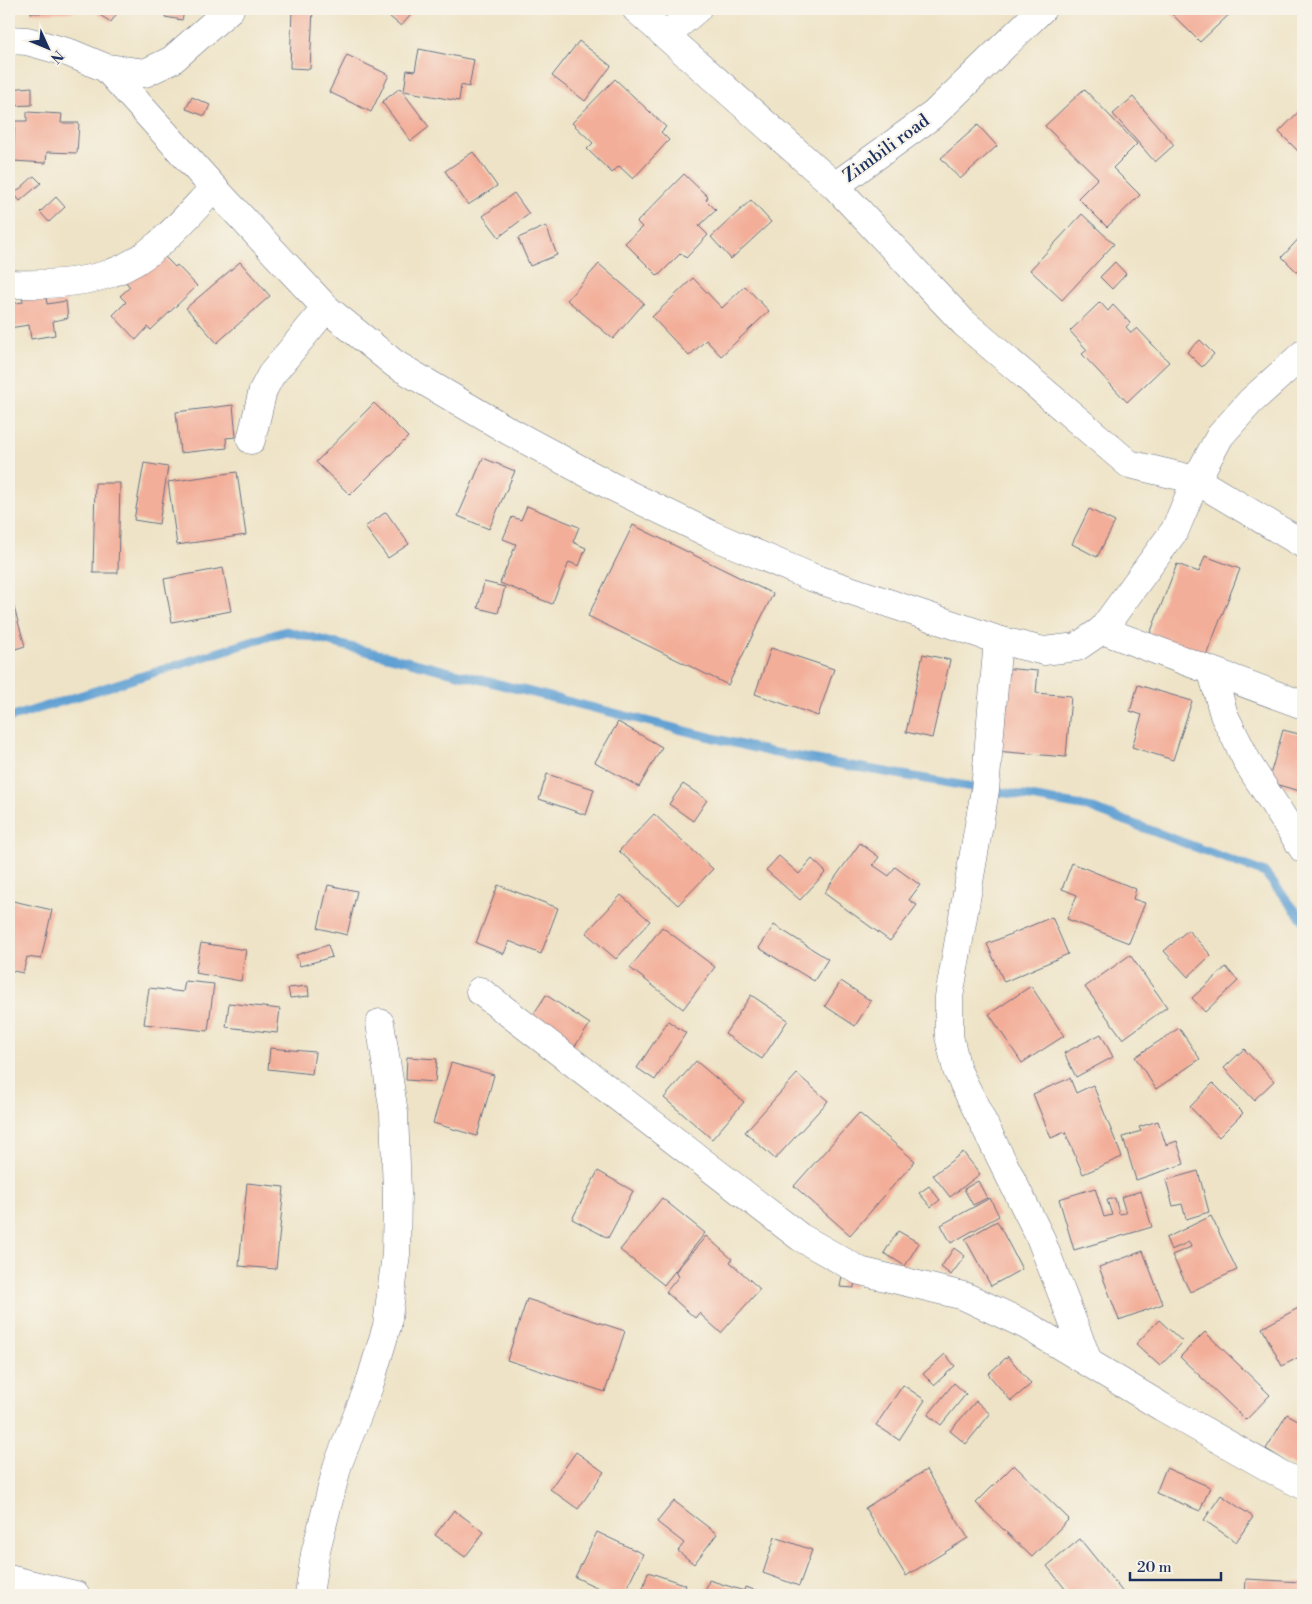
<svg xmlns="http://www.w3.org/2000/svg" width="1312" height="1604" viewBox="0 0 1312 1604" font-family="'Libre Bodoni',serif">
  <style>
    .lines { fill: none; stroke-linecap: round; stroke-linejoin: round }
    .stream { stroke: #61a0d3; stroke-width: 9 }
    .building { fill: #f3ae99 }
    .street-casing { stroke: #656e82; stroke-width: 29 }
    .street { stroke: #fff; stroke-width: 28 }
    .labels { text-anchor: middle; stroke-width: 4; stroke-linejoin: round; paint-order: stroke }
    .street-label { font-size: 18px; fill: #1b2f5e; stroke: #f7f3e8 }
  </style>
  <rect width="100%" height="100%" fill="#f7f3e8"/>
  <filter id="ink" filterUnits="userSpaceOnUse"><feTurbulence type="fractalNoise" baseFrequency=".02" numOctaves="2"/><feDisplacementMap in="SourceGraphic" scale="10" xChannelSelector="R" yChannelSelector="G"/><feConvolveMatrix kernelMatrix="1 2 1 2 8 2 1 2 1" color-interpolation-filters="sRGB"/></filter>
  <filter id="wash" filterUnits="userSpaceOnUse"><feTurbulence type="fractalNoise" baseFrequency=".0096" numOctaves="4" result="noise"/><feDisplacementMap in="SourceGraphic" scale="20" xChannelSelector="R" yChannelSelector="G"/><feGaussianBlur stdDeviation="1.12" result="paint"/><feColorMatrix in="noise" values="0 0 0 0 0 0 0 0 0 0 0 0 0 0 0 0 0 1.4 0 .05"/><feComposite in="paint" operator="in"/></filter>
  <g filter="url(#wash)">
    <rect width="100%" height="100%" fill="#eee3c6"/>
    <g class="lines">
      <!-- stream -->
      <path class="stream" d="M9,718L286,631L770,752L1088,807L1265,873L1303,920"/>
    </g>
    <g id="blocks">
      <!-- building -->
      <g class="building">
        <path d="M31,9H74V12L31,13Z"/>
        <path d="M97,9H120L111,22L95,12Z"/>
        <path d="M167,9H185L182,20L165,17Z"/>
        <path d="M292,9H313L310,69L290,68Z"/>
        <path d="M387,9H416L401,26L384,12Z"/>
        <path d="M1167,9H1235L1200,42Z"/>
        <path d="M579,41L611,66L585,101L552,76Z"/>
        <path d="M419,49L474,60L469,87L461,85L459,101L404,91L407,70L415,71Z"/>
        <path d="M347,55L389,75L371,112L329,92Z"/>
        <path d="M615,79L666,127L661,132L669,140L633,179L619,166L612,173L587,149L593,143L572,123Z"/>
        <path d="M32,87V105L9,106V89Z"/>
        <path d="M400,88L429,127L411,141L382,102Z"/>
        <path d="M1084,89L1137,144L1113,168L1140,195L1107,227L1078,198L1098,178L1045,126Z"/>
        <path d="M192,97L210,105L205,116L186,109Z"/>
        <path d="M1133,97L1174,145L1155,162L1113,114Z"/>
        <path d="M1303,107V148L1299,152L1279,132Z"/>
        <path d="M27,112L62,114L61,123H79L77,153L47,152L46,163L13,161L15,121H27Z"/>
        <path d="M978,125L997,146L960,179L941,158Z"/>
        <path d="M473,152L497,186L468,205L445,171Z"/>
        <path d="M684,174L708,197L706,200L716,210L699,226L708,235L686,258L681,253L658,276L625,243L642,227L637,222Z"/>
        <path d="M34,176L41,183L20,201L14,194Z"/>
        <path d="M514,193L529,214L499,237L483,216Z"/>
        <path d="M56,197L65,207L49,222L40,212Z"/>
        <path d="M751,200L771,222L731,259L711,237Z"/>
        <path d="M1082,214L1114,244L1062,300L1030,270Z"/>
        <path d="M546,226L557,255L530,266L518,238Z"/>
        <path d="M1303,234V278L1282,257Z"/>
        <path d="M163,255L175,267L177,265L197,286L151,330L148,327L136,340L113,315L126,302L120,296L130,287L124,280Z"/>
        <path d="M240,262L270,296L217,343L186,308Z"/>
        <path d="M1115,262L1126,274L1112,289L1100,277Z"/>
        <path d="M599,264L644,303L613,339L567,300Z"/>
        <path d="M693,278L722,308L745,286L769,311L721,356L706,340L689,356L652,317Z"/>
        <path d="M45,291L47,304L66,301L68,318L53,321L55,335L31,339L29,325L9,328V304L23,302L22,295Z"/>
        <path d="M1100,302L1108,311L1113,305L1130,323L1126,327L1131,333L1137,328L1169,362L1127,402L1082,354L1087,350L1070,331Z"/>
        <path d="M1200,340L1214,354L1202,367L1187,352Z"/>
        <path d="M374,403L408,437L350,495L316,462Z"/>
        <path d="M233,405L236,437L226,438L227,448L180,453L176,412Z"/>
        <path d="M483,458L515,471L489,529L458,516Z"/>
        <path d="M144,463L168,467L159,524L134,520Z"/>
        <path d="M237,472L246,535L177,545L168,482Z"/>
        <path d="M95,483H120L118,573H93Z"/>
        <path d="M527,506L579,527L573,542L586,548L579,566L569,562L552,604L500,583L516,544L503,539L512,517L521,520Z"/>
        <path d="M1089,509L1115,522L1097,557L1072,544Z"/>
        <path d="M386,512L409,544L388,558L365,527Z"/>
        <path d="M633,525L773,594L728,685L588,616Z"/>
        <path d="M1205,556L1240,569L1204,661L1148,639L1177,564L1199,572Z"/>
        <path d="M223,568L231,611L172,622L164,579Z"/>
        <path d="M484,582L505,587L498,613L478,608Z"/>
        <path d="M9,590L25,646L9,651Z"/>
        <path d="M771,648L834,669L818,716L755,694Z"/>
        <path d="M923,654L950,660L932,738L906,732Z"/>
        <path d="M1003,668L1038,671L1036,693L1071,696L1066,757L995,751Z"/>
        <path d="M1138,685L1192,701L1173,760L1132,747L1142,715L1130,711Z"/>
        <path d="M618,722L662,747L639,787L595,762Z"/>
        <path d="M1283,730L1303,735V792L1268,782Z"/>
        <path d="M547,774L594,789L586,815L539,799Z"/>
        <path d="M683,784L707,800L693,821L669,804Z"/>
        <path d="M654,814L713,869L678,905L619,851Z"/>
        <path d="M860,843L879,857L873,865L889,876L895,867L920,885L909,900L917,905L890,941L824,893Z"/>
        <path d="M779,856L799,874L812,859L826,872L800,900L766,870Z"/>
        <path d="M1072,863L1136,889L1133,899L1145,903L1129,943L1067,919L1077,895L1062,889Z"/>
        <path d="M328,885L357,891L347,935L318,928Z"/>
        <path d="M498,885L558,908L541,954L509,941L504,954L476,943Z"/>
        <path d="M621,895L650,921L616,959L586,933Z"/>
        <path d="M9,900L52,910L41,959L27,957L23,973L9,970Z"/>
        <path d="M1052,917L1068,954L1004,982L987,944Z"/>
        <path d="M774,925L828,959L814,981L759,948Z"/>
        <path d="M662,927L715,967L683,1009L630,968Z"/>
        <path d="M1188,930L1211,955L1188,977L1164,951Z"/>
        <path d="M201,943L246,950L241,981L195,973Z"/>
        <path d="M328,945L332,957L300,966L296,955Z"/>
        <path d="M1130,955L1167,1007L1123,1039L1085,987Z"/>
        <path d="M1226,967L1238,981L1205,1012L1192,998Z"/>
        <path d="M185,981L214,984L208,1031L144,1024L149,988L183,992Z"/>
        <path d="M841,981L871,1001L855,1026L825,1006Z"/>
        <path d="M308,986L309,996L290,998L288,988Z"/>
        <path d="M1031,986L1064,1036L1022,1063L989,1014Z"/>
        <path d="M546,995L590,1024L573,1049L529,1021Z"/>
        <path d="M751,995L788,1020L762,1059L725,1034Z"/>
        <path d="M229,1003L280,1009L277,1033L226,1027Z"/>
        <path d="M668,1021L686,1033L655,1080L637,1068Z"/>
        <path d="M1179,1028L1200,1059L1156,1089L1135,1057Z"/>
        <path d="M1101,1034L1113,1057L1076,1077L1064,1053Z"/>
        <path d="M270,1048L315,1052L312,1074L268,1069Z"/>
        <path d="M1244,1049L1274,1081L1254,1100L1224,1068Z"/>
        <path d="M407,1057L437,1059L435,1082L406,1080Z"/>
        <path d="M696,1061L744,1102L712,1139L664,1098Z"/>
        <path d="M451,1063L494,1075L477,1136L433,1123Z"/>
        <path d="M797,1074L828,1101L775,1159L745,1132Z"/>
        <path d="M1070,1078L1076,1093L1093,1085L1122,1157L1083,1174L1065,1132L1051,1138L1033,1094Z"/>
        <path d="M1213,1083L1243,1113L1219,1137L1190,1107Z"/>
        <path d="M859,1113L915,1161L850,1235L794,1186Z"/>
        <path d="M1158,1121L1166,1145L1177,1141L1184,1164L1136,1180L1123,1137L1141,1131L1139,1127Z"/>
        <path d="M963,1152L980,1174L950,1197L933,1175Z"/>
        <path d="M598,1171L633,1191L608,1238L572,1219Z"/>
        <path d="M1198,1171L1209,1212L1186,1219L1182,1204L1173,1206L1166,1180Z"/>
        <path d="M978,1181L987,1198L973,1205L964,1189Z"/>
        <path d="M247,1183L284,1187L276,1269L239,1266Z"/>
        <path d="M929,1186L940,1200L931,1207L919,1193Z"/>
        <path d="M1095,1188L1104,1217L1112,1215L1107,1200L1115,1198L1119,1214L1126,1213L1121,1197L1141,1191L1152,1227L1074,1250L1059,1199Z"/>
        <path d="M662,1198L705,1233L664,1285L620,1250Z"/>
        <path d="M990,1198L999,1216L951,1243L941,1225Z"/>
        <path d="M1211,1216L1237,1270L1190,1292L1172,1255L1191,1247L1189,1242L1171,1250L1166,1238Z"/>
        <path d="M997,1221L1022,1269L991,1286L965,1239Z"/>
        <path d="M898,1231L919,1243L905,1266L884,1253Z"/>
        <path d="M706,1236L732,1259L730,1262L760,1289L721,1333L699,1313L695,1318L666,1292L679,1276L675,1272Z"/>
        <path d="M954,1248L965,1256L951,1275L941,1267Z"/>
        <path d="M1143,1251L1163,1304L1119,1320L1099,1267Z"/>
        <path d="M842,1275L855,1276L854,1288L840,1287Z"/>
        <path d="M527,1299L625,1331L605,1392L507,1360Z"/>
        <path d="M1300,1307L1303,1315V1355L1282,1366L1262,1328Z"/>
        <path d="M1159,1320L1183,1342L1160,1366L1136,1344Z"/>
        <path d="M1205,1332L1270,1395L1246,1420L1180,1357Z"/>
        <path d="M945,1354L955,1366L934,1385L923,1374Z"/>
        <path d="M1008,1356L1031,1384L1011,1401L988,1374Z"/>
        <path d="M954,1383L966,1394L941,1425L928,1415Z"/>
        <path d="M903,1385L925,1400L899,1440L876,1425Z"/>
        <path d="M976,1401L990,1414L966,1444L950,1431Z"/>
        <path d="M1287,1414L1303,1423V1472L1266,1449Z"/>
        <path d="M576,1452L604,1472L578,1509L550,1489Z"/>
        <path d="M1014,1465L1069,1519L1032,1557L976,1503Z"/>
        <path d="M1166,1468L1210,1487L1200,1511L1156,1493Z"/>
        <path d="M926,1470L968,1538L906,1576L865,1508Z"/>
        <path d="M1221,1495L1253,1517L1236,1542L1204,1520Z"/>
        <path d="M674,1501L717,1534L694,1564L678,1551L684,1543L657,1522Z"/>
        <path d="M454,1510L484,1532L465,1557L435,1535Z"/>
        <path d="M597,1532L643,1554L623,1595H613L575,1577Z"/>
        <path d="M775,1537L812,1550L799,1586L763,1573Z"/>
        <path d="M1080,1539L1125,1595H1070L1047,1566Z"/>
        <path d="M648,1572L686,1585L682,1595H641Z"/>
        <path d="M1246,1579L1303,1582V1595H1245Z"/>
        <path d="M709,1580L744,1591L745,1587L771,1595H704Z"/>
      </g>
    </g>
  </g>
  <g filter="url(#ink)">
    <use href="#blocks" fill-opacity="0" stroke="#656e82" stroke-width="1"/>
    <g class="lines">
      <defs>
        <g id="street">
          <path d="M636,9L835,186L934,114L1042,9"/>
          <path d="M666,35L697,9"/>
          <path d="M9,40L27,41L70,53L106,68L145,73L172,60L230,9"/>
          <path d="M106,68L214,188L326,308L395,364L509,431L611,486L712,535L811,577L998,640L1044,651L1077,647L1102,630L1175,530L1196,480L1220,436L1250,402L1303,354"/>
          <path d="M835,186L964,323L1129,464L1196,480L1303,544"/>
          <path d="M9,284C41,285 81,284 111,273C153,259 184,219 214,188"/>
          <path d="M251,440L263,390L271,375L326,308"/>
          <path d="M1102,630L1303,705"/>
          <path d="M998,640L985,790L949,997V1036L957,1070L1040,1237L1088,1361"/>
          <path d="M1212,672L1224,715L1249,765L1303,849"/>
          <path d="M480,991L800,1237L860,1271L964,1296L1026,1325L1162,1407L1282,1475L1303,1485"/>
          <path d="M9,1579L76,1595"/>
          <path d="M309,1595L315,1554L338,1464L369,1386L387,1326L396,1254L397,1192L394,1113L380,1023"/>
        </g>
      </defs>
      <!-- street casing -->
      <use href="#street" class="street-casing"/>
      <!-- street -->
      <use href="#street" class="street"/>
    </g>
  </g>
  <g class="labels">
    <!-- street labels -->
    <g class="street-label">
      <text transform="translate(886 148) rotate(-36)" y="6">Zimbili road</text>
    </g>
  </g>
  <!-- margin -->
  <rect width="1312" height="1604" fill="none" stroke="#f7f3e8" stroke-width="30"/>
  <!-- north arrow -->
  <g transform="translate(48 48) rotate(134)" stroke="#f7f3e8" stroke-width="4" paint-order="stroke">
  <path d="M0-4L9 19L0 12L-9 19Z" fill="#1b2f5e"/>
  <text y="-8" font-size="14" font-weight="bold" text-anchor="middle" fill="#1b2f5e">N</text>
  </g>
  <!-- scale -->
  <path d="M1130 1572v8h91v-8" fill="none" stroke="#1b2f5e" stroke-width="2.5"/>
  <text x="1137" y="1572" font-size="15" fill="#1b2f5e" stroke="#f7f3e8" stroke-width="4" paint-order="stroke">20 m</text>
</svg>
